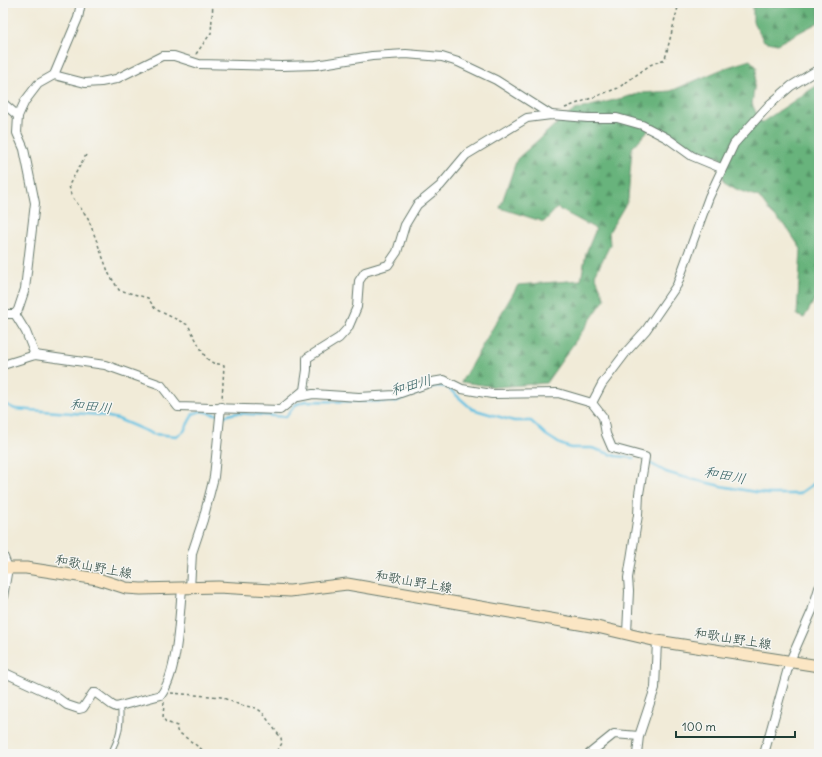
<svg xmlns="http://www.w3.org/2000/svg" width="822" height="757" viewBox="0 0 822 757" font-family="Delius,'Klee One',sans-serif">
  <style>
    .forest { fill: url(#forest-firs); stroke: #437858 }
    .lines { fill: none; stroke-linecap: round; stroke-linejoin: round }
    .stream { stroke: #64c1e2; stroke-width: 2.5 }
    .service-casing { stroke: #687a6d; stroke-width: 6 }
    .minor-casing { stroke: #687a6d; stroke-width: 10 }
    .secondary-casing { stroke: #687a6d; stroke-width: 13 }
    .path { stroke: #687a6d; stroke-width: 1.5; stroke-dasharray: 3 3; stroke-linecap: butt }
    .service { stroke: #fff; stroke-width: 4 }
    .minor { stroke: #fff; stroke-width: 8 }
    .secondary { stroke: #fbe6c4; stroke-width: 11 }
    .labels { text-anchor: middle; stroke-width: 3; stroke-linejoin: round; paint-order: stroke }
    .street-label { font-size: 13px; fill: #1f3d34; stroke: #f6f6f2 }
    .water-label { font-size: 14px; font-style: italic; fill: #305e60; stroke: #f6f6f2 }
  </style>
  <defs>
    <pattern id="forest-firs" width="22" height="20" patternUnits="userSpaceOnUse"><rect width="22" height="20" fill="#67b37c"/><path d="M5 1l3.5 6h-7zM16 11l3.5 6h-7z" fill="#549366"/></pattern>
  </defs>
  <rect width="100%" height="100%" fill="#f6f6f2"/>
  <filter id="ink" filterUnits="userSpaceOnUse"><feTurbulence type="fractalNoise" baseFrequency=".025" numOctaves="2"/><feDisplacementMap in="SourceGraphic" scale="8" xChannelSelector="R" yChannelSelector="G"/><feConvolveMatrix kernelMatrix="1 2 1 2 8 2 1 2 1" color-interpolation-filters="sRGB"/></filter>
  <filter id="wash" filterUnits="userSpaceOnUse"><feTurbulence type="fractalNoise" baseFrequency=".012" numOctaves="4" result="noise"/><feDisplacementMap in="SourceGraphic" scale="16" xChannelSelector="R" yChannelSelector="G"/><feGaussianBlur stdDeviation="0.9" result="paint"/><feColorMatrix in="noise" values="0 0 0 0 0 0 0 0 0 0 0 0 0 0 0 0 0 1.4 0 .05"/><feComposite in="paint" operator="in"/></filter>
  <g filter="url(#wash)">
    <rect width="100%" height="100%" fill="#f1ebd8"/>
    <!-- forest -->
    <g class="forest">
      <path d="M753,3H819V22L777,44L764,41L753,22Z"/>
      <path d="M750,60L757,67L752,104L761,123L819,84V292L804,318L797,315L801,249L787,228L770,212L759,197L736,189L724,182L720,158L694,148L653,125L632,148L628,200L609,232L610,245L595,275L605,299L546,383L497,387L461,382L518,285L581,280L586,253L596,229L557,208L544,222L500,208L517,159L557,123L575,110L642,93L671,91L725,68Z"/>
    </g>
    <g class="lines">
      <!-- stream -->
      <g class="stream">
        <path d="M3,403L15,409L100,415L118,419L153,434L177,436L184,431L193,414L201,411L224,416L236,413L286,417L295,405L305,401L394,402L436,386L447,387L472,409L514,421H531L546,435L560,444L571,448H592L616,456L634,458"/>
        <path d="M646,461L666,472L679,476L721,486L767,494H799L819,480"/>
      </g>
    </g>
  </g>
  <g filter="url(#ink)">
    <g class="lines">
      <defs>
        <path id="service" d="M110,754C119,738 122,725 120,706"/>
        <g id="minor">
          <path d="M54,75L85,83L101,82L116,79L162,56H174L199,64L282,66L316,65L372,56L406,54L442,57L458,62L496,80L551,115"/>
          <path d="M3,103L18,116"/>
          <path d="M3,314H15"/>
          <path d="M15,314L18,310L25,289L35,203L24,149L17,133L18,116L25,101L38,84L54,75L78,18L81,3"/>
          <path d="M15,314L26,332L35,355"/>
          <path d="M3,365L35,355L105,365L161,385L178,407L280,410L304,390L307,370V358L339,338L348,328L357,307L359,281L365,272L388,265L397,252L405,225L417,205L440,186L466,155L527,118L551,115L588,118H617L642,125L667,138L692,156L721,168"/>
          <path d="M298,397L313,394L359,397L395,395L432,382L444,380L462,389L492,394L558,393L592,403L603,417L606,434L612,448L645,457L639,494L638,515L628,578L629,591L627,633"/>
          <path d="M592,403L602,384L627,351L646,330L677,285L709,197L734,144L769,105L791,86L819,69"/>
          <path d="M3,555L8,568L3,597"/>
          <path d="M190,589L192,553L203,520L214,477L221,407"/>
          <path d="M3,672L55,696L67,705L79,709L83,708L93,693H96L112,705L116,707L161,695C178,672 179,618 182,589"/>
          <path d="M589,754L614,734L639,736"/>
          <path d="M637,754L639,736L655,688L657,641"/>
          <path d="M764,754L790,661L812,611L819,588"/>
        </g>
        <path id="secondary" d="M3,568H26L98,579L126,588L141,589L218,587L290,591L347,584L597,627L657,641L819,666"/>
      </defs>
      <!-- service casing -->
      <use href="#service" class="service-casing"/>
      <!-- minor casing -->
      <use href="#minor" class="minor-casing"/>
      <!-- secondary casing -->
      <use href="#secondary" class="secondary-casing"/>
      <!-- path -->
      <g class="path">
        <path d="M196,54L211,33L213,3"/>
        <path d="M565,108L618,88L650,65L665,59L679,3"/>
        <path d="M86,155L69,185L71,195L88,218L109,274L119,290L148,298L155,309L188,325L206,358L213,363L224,365L222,400"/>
        <path d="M171,693L221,697L240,705L256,708L262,712L281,738L282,743L276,754"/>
        <path d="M164,702L163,718L166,722L177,726V731L208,754"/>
      </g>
      <!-- service -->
      <use href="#service" class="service"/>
      <!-- minor -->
      <use href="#minor" class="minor"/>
      <!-- secondary -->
      <use href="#secondary" class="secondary"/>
    </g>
  </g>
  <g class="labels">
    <!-- street labels -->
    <g class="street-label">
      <text transform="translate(94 566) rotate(11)" y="5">和歌山野上線</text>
      <text transform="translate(414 581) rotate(10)" y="5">和歌山野上線</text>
      <text transform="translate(733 638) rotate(9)" y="5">和歌山野上線</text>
    </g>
    <!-- water labels -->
    <g class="water-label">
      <text transform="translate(411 385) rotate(-16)" y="5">和田川</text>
      <text transform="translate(91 406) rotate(7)" y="5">和田川</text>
      <text transform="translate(725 475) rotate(11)" y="5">和田川</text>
    </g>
  </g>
  <!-- margin -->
  <rect width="822" height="757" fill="none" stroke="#f6f6f2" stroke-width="16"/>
  <!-- scale -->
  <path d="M676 731v6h119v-6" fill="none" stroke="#1f3d34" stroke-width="2"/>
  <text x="682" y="731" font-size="12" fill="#1f3d34" stroke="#f6f6f2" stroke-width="3" paint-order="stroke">100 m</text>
</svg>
